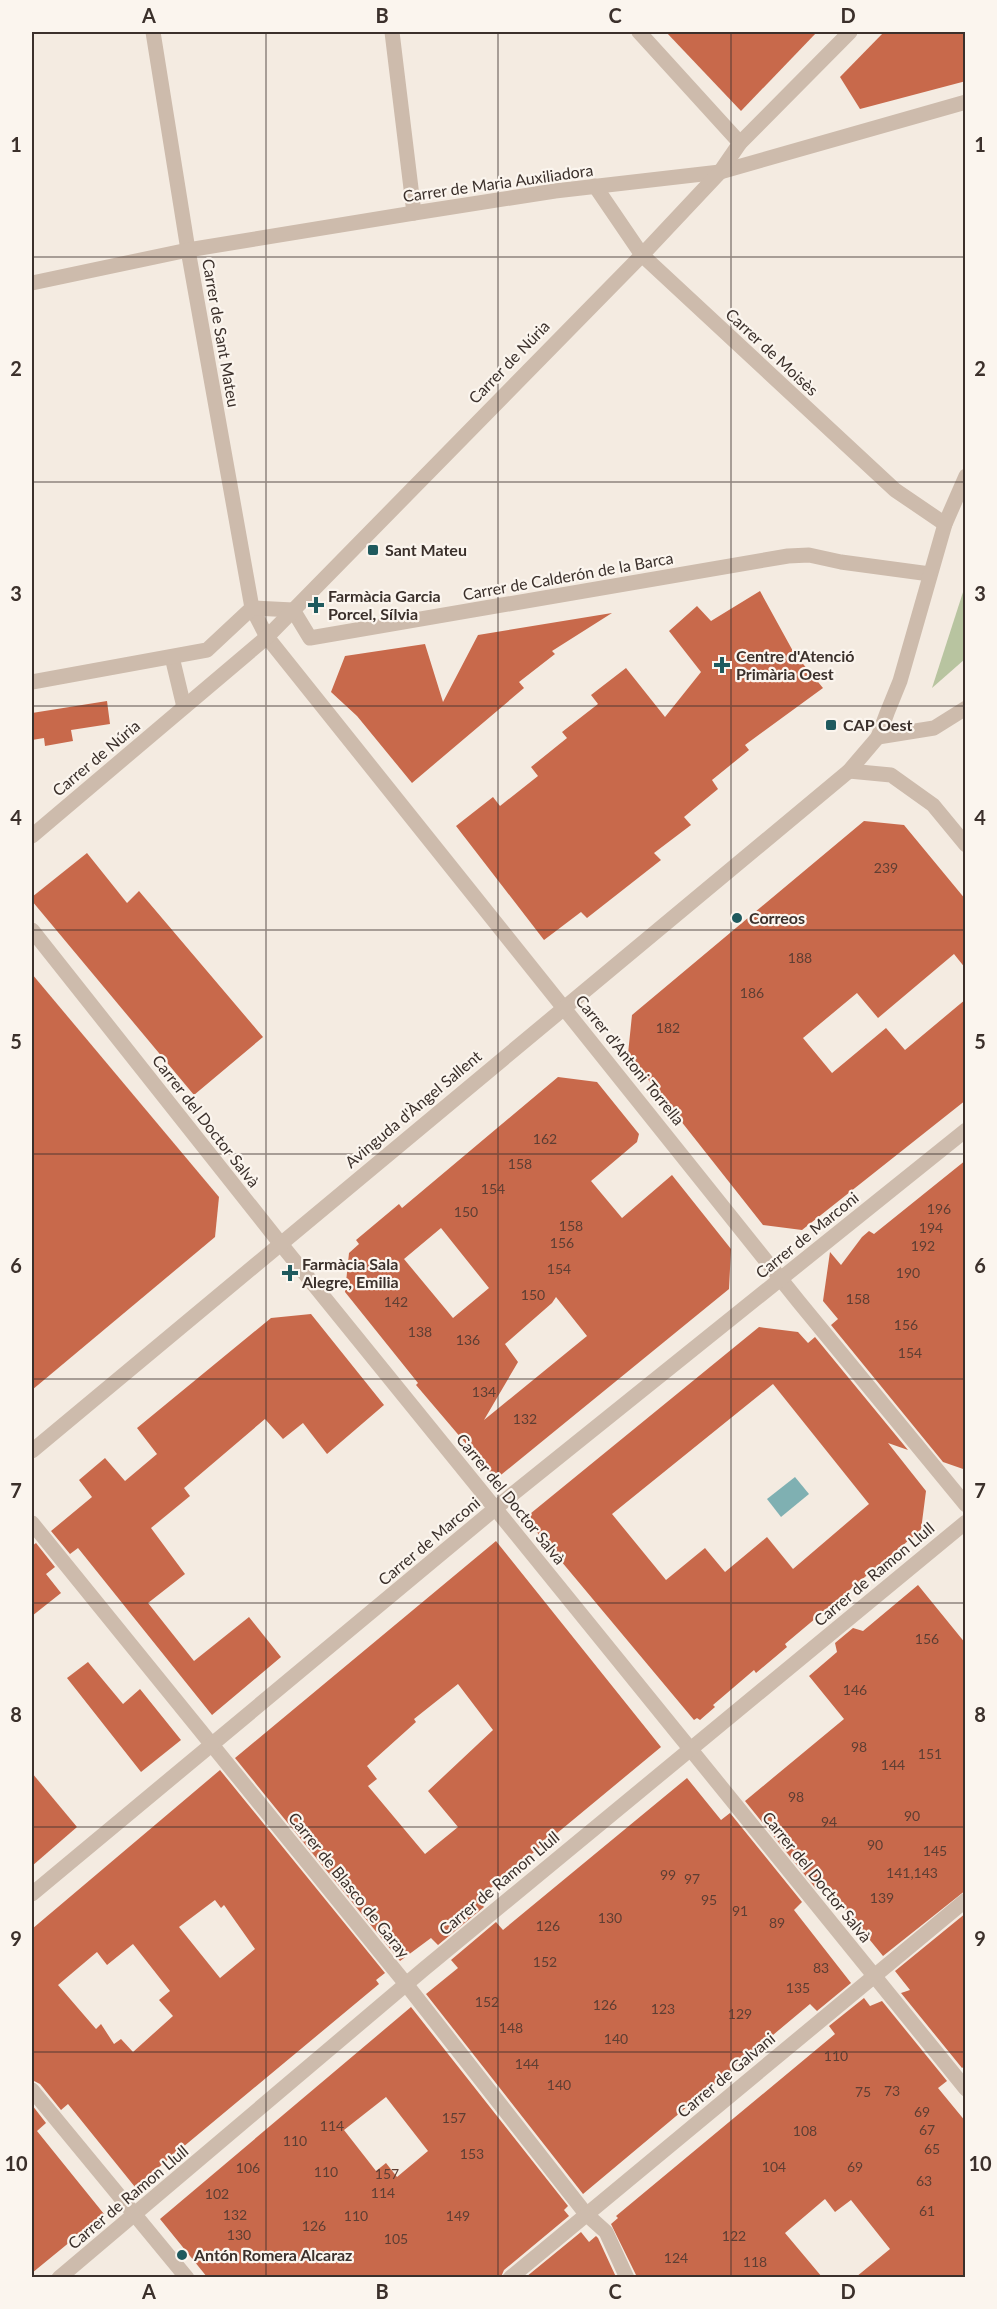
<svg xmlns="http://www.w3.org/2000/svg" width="997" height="2309" viewBox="0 0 997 2309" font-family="Lato,sans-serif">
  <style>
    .green { fill: #b8c4a0 }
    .water { fill: #7fb0b2 }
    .building { fill: #c8694b; fill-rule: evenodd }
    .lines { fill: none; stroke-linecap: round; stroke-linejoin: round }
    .minor { stroke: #cdbbac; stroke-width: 15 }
    .grid { fill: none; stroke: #3b302b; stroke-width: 1.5; stroke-opacity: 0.55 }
    .poi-dot { fill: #1f5a5e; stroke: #fbf5ee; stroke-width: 2 }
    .labels { text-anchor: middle; stroke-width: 4.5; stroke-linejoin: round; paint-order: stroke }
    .number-label { font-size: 14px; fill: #5e3e33 }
    .street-label { font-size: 16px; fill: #3b302b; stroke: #fbf5ee }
    .poi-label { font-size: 16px; font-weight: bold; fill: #3b302b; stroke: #fbf5ee; text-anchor: start }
    .neatline { fill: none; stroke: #3b302b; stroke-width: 2 }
    .grid-label { font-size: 20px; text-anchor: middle; font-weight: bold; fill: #3b302b }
  </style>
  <rect width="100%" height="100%" fill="#f4ebe1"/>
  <!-- green -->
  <path class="green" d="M965,586V659L932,688Z"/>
  <!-- water -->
  <path class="water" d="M795,1477L809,1494L781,1517L767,1499Z"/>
  <!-- building -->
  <g class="building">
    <path d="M666,32H817L741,111Z"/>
    <path d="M884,32H966V81L860,109L840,77Z"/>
    <path d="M760,591L794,653L823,688L745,745L749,750L712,780L718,789L684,817L691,825L654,853L661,860L587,918L581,912L544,940L456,826L493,797L500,806L538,776L531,767L567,738L562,732L598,704L591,695L626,668L665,717L701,672L669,631L697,606L711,621Z"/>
    <path d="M612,613L552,651L555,654L519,682L524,688L412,783L357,716L331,692L345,656L425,644L443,702L478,635Z"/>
    <path d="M107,701L110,724L71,730L73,741L45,746L44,738L32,740V713Z"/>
    <path d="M864,821L904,825L966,900V969L954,954L878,1018L857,993L803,1038L832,1073L886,1028L905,1050L966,999V1100L802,1230L763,1225L628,1054L632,1015Z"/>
    <path d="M87,853L127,903L139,891L263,1037L194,1095L32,901V897Z"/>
    <path d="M32,974L219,1197L215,1237L32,1390Z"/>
    <path d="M558,1077L597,1082L639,1134L637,1142L591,1181L622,1218L672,1175L731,1249L729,1289L496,1479L416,1385L418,1383L345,1292L349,1253L359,1244L356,1240L399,1204L402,1208ZM441,1228L489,1288L453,1318L404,1259ZM556,1297L587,1336L484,1420L518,1362L505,1344L552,1303Z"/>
    <path d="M966,1160V1470L943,1462L831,1325L838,1319L823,1301L830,1252L841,1265L862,1237L869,1231L874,1234Z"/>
    <path d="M311,1314L384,1405L327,1454L303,1423L283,1439L265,1419L184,1488L190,1496L151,1528L185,1574L148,1603L194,1661L249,1617L281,1657L212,1715L78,1548L70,1554L51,1531L92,1497L79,1480L105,1458L125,1481L157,1454L137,1428L271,1318Z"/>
    <path d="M759,1327L798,1332L808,1343L815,1337L908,1450L888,1443L926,1491L921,1530L785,1644L787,1647L756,1673L754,1670L713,1705L715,1707L700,1720L697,1718L694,1720L525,1518ZM773,1384L869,1504L793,1569L767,1537L725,1572L705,1548L666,1580L612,1514Z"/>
    <path d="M496,1541L661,1747L486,1892L478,1900L484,1907L438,1945L431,1938L400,1961L235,1758ZM458,1684L493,1730L428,1791L458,1827L425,1854L368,1786L377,1779L367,1766L416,1722L414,1719Z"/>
    <path d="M36,1543L55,1567L46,1574L61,1593L32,1616V1546Z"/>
    <path d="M918,1585L966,1644V1890L883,1956L824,1884L817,1890L745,1801L844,1719L809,1676L837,1652L835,1643L853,1628L863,1631Z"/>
    <path d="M88,1662L123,1704L140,1689L181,1740L141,1772L67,1678Z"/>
    <path d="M220,1770L385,1973L376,1980L379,1984L135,2187L68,2104L61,2110L40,2084L32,2080V1929ZM215,1900L221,1908L224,1905L255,1949L220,1978L179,1927ZM133,1944L170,1991L159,2000L173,2016L133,2052L121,2039L114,2044L101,2024L96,2029L58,1985L97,1952L107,1965Z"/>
    <path d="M32,1773L77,1827L32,1866Z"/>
    <path d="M687,1778L721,1820L730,1813L802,1902L794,1910L851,1983L817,2011L810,2004L583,2194L426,1994L458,1968L451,1960L496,1922L503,1930Z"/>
    <path d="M966,1913V2065L962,2068L901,1993L910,1990L895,1971Z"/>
    <path d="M864,1998L870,2006L882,2001L947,2081L938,2088L966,2122V2277H856L890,2249L851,2200L835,2212L825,2199L785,2233L822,2277H637L611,2224L618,2218L616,2216L835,2034L829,2026Z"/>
    <path d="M411,2007L568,2206L564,2210L569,2216L504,2270L501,2277H207L160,2219ZM386,2097L428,2151L397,2177L386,2163L376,2171L344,2130Z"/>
    <path d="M32,2105L46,2123L37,2131L104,2214L32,2273Z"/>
    <path d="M581,2232L589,2242L596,2236L598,2238L616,2277H526Z"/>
  </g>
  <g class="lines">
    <!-- minor -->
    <g class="minor">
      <path d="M153,32L188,250L252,608L267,637L799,1302L966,1505"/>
      <path d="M392,32L414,213"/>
      <path d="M639,32L740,143"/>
      <path d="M595,186L642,255L895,490L945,524"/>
      <path d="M32,283L188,250L414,213L555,191L720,172L966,102"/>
      <path d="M172,657L184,707"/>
      <path d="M32,682L207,650L252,608L293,610L310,638L788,556L809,555L841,562L930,574"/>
      <path d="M878,737L934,728L966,708"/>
      <path d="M849,771L891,775L933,805L966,845"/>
      <path d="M32,836L267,637L642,255L720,172L740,143L850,32"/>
      <path d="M32,930L280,1243L966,2089"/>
      <path d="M32,1451L849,771L878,737L887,713L900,681L945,524L966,476"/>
      <path d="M32,1523L406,1984L586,2214L606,2232L627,2278"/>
      <path d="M32,1894L514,1493L966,1130"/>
      <path d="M32,2090L187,2278"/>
      <path d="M59,2278L424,1969L966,1522"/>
      <path d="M510,2278L966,1900"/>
    </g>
  </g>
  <!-- grid -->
  <path class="grid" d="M266,32V2278M498,32V2278M731,32V2278M32,257H966M32,482H966M32,706H966M32,930H966M32,1154H966M32,1379H966M32,1603H966M32,1827H966M32,2052H966"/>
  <!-- markers -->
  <g class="poi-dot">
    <rect x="367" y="544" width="12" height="12" rx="3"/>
    <path d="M313 596h6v6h6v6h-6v6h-6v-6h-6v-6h6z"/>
    <path d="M719 656h6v6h6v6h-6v6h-6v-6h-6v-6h6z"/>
    <rect x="825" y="719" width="12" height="12" rx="3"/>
    <circle cx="737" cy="918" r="6"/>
    <path d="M287 1264h6v6h6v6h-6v6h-6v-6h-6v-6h6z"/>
    <circle cx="182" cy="2255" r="6"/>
  </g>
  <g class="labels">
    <!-- number labels -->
    <g class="number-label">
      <text x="886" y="873">239</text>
      <text x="800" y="963">188</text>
      <text x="752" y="998">186</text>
      <text x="668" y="1033">182</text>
      <text x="545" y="1144">162</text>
      <text x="520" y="1169">158</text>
      <text x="493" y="1194">154</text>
      <text x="939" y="1214">196</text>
      <text x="466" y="1217">150</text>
      <text x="571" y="1231">158</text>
      <text x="931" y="1233">194</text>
      <text x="562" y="1248">156</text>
      <text x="923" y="1251">192</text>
      <text x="559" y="1274">154</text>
      <text x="908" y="1278">190</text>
      <text x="533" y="1300">150</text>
      <text x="858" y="1304">158</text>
      <text x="396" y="1307">142</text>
      <text x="906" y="1330">156</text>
      <text x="420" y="1337">138</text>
      <text x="468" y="1345">136</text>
      <text x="910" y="1358">154</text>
      <text x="484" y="1397">134</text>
      <text x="525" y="1424">132</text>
      <text x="927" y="1644">156</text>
      <text x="855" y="1695">146</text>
      <text x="859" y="1752">98</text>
      <text x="930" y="1759">151</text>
      <text x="893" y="1770">144</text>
      <text x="796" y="1802">98</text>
      <text x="912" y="1821">90</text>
      <text x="829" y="1827">94</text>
      <text x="875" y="1850">90</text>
      <text x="935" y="1856">145</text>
      <text x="912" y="1878">141,143</text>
      <text x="668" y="1880">99</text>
      <text x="692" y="1884">97</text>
      <text x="882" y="1903">139</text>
      <text x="709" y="1905">95</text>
      <text x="740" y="1916">91</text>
      <text x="610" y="1923">130</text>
      <text x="777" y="1928">89</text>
      <text x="548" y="1931">126</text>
      <text x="545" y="1967">152</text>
      <text x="821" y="1973">83</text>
      <text x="798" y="1993">135</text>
      <text x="487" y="2007">152</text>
      <text x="605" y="2010">126</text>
      <text x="663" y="2014">123</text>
      <text x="740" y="2019">129</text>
      <text x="511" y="2033">148</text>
      <text x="616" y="2044">140</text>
      <text x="836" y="2061">110</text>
      <text x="527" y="2069">144</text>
      <text x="559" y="2090">140</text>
      <text x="892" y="2096">73</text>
      <text x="863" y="2097">75</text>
      <text x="922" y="2117">69</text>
      <text x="454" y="2123">157</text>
      <text x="332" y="2131">114</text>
      <text x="927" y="2135">67</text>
      <text x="805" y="2136">108</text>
      <text x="295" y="2146">110</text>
      <text x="932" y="2154">65</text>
      <text x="472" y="2159">153</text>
      <text x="774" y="2172">104</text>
      <text x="855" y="2172">69</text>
      <text x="248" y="2173">106</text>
      <text x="326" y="2177">110</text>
      <text x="387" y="2179">157</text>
      <text x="924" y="2186">63</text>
      <text x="383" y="2198">114</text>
      <text x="217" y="2199">102</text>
      <text x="927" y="2216">61</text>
      <text x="235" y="2220">132</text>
      <text x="356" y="2221">110</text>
      <text x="458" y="2221">149</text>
      <text x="314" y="2231">126</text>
      <text x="239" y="2240">130</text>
      <text x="734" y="2241">122</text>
      <text x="396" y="2244">105</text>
      <text x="676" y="2263">124</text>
      <text x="755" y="2267">118</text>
    </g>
    <!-- street labels -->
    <g class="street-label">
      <text transform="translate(498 183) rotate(-8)" y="6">Carrer de Maria Auxiliadora</text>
      <text transform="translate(221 333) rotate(80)" y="6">Carrer de Sant Mateu</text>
      <text transform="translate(772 352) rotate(43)" y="6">Carrer de Moisès</text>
      <text transform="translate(509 362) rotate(-46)" y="6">Carrer de Núria</text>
      <text transform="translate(568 576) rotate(-10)" y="6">Carrer de Calderón de la Barca</text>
      <text transform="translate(96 758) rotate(-40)" y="6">Carrer de Núria</text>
      <text transform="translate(630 1060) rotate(51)" y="6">Carrer d'Antoni Torrella</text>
      <text transform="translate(413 1109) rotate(-40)" y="6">Avinguda d'Àngel Sallent</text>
      <text transform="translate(206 1121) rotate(52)" y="6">Carrer del Doctor Salvà</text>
      <text transform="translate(807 1235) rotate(-39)" y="6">Carrer de Marconi</text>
      <text transform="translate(511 1499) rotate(51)" y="6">Carrer del Doctor Salvà</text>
      <text transform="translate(429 1541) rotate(-40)" y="6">Carrer de Marconi</text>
      <text transform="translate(874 1574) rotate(-40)" y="6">Carrer de Ramon Llull</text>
      <text transform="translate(817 1877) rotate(51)" y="6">Carrer del Doctor Salvà</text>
      <text transform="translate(499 1883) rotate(-40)" y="6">Carrer de Ramon Llull</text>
      <text transform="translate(349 1885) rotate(51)" y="6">Carrer de Blasco de Garay</text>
      <text transform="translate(726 2075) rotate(-40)" y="6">Carrer de Galvani</text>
      <text transform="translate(128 2197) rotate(-40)" y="6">Carrer de Ramon Llull</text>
    </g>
    <!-- poi labels -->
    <g class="poi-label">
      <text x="385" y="556">Sant Mateu</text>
      <text x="328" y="602">Farmàcia Garcia<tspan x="328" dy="18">Porcel, Sílvia</tspan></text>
      <text x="736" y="662">Centre d'Atenció<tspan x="736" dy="18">Primària Oest</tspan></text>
      <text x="843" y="731">CAP Oest</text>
      <text x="749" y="924">Correos</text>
      <text x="302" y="1270">Farmàcia Sala<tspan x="302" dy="18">Alegre, Emilia</tspan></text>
      <text x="194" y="2261">Antón Romera Alcaraz</text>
    </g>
  </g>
  <!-- border -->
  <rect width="997" height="2309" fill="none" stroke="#fbf5ee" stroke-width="66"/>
  <rect x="33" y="33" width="931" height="2243" class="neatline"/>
  <g class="grid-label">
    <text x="149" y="23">A</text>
    <text x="382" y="23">B</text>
    <text x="615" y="23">C</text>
    <text x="848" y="23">D</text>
    <text x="16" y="152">1</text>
    <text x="980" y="152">1</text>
    <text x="16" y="376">2</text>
    <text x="980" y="376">2</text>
    <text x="16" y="601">3</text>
    <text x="980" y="601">3</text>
    <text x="16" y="825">4</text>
    <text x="980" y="825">4</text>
    <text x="16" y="1049">5</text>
    <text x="980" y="1049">5</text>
    <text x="16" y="1273">6</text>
    <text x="980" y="1273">6</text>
    <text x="16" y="1498">7</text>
    <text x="980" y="1498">7</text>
    <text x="16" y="1722">8</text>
    <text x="980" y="1722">8</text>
    <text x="16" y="1946">9</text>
    <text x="980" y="1946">9</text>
    <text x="16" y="2171">10</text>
    <text x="980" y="2171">10</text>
    <text x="149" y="2299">A</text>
    <text x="382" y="2299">B</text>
    <text x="615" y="2299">C</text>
    <text x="848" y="2299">D</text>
  </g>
</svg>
